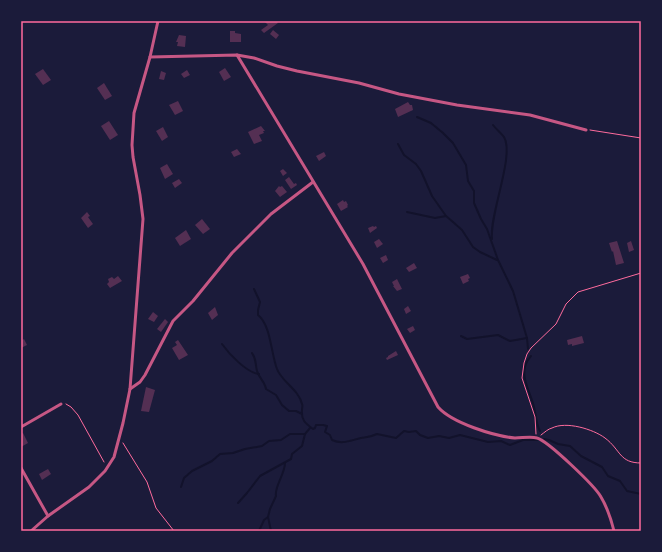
<svg xmlns="http://www.w3.org/2000/svg" width="662" height="552" viewBox="0 0 662 552" font-family="'Golos Text',sans-serif">
  <style>
    .lines { fill: none; stroke-linecap: round; stroke-linejoin: round }
    .stream { stroke: #12122b; stroke-width: 2 }
    .building { fill: #542f53 }
    .path { stroke: #ff6b9d; stroke-width: 1 }
    .minor { stroke: #c65784; stroke-width: 3 }
    .neatline { fill: none; stroke: #ff6b9d; stroke-width: 1.5 }
  </style>
  <rect width="100%" height="100%" fill="#1b1b3a"/>
  <g class="lines">
    <!-- stream -->
    <g class="stream">
      <path d="M417,117L431,123L443,133L453,143L466,165L468,181L474,191V203L481,219L487,229L498,260L513,291L527,338L528,349"/>
      <path d="M398,144L404,155L416,164L421,171L432,196L446,216"/>
      <path d="M407,212L435,218L446,216L453,222L462,230L473,247L480,252L497,260"/>
      <path d="M492,239C489,215 515,155 504,137C501,133 496,129 493,125"/>
      <path d="M254,289L260,302L258,310V315C271,325 271,354 277,369C282,382 299,390 302,404C303,406 302,407 302,410C301,420 305,423 313,429L315,428L316,425H323L327,426L325,432L330,435L332,440C343,445 351,440 361,438C367,437 371,437 377,434L396,438L404,431L409,432L416,431L420,435L428,438L439,436L449,438L460,435L488,442L501,441L510,445L523,440H537"/>
      <path d="M461,336L467,339L498,335L510,341L527,338"/>
      <path d="M222,344C229,354 247,373 259,374"/>
      <path d="M252,353C257,360 255,364 257,371C259,378 265,382 266,389L276,395L282,405L289,411H296L302,414"/>
      <path d="M531,356C516,372 530,390 534,407C536,415 536,424 540,431"/>
      <path d="M544,439L549,440L558,444L570,446L581,456L602,467L608,476L620,481L627,491L641,494"/>
      <path d="M181,487L184,478L192,471L212,461L220,454L233,453L245,449L262,446L269,441L281,440L290,434H305L310,428"/>
      <path d="M238,503L247,493L260,476L291,459L292,454L302,446L305,434"/>
      <path d="M259,531L264,520L268,517"/>
      <path d="M271,531L268,517L270,509L276,496C274,487 285,474 285,463"/>
    </g>
  </g>
  <!-- building -->
  <g class="building">
    <path d="M264,21H276L278,23L264,33L261,30L268,25Z"/>
    <path d="M273,30L279,35L276,39L270,34Z"/>
    <path d="M230,31H235V33L241,34V42H230Z"/>
    <path d="M179,35L186,36L185,47L177,46L178,42H176Z"/>
    <path d="M225,68L231,77L224,81L219,72Z"/>
    <path d="M43,69L51,80L43,85L35,74Z"/>
    <path d="M187,70L190,75L184,78L181,74Z"/>
    <path d="M161,71L166,73L164,80L159,79Z"/>
    <path d="M104,83L112,96L105,100L97,88Z"/>
    <path d="M178,101L183,111L175,115L169,105Z"/>
    <path d="M408,102L410,105H412L413,110L398,117L395,109Z"/>
    <path d="M109,121L118,135L110,140L101,126Z"/>
    <path d="M261,126L265,131H263L264,133L259,135L262,141L254,144L248,132Z"/>
    <path d="M163,127L168,137L162,141L156,131Z"/>
    <path d="M237,149L241,154L234,157L231,152Z"/>
    <path d="M324,152L326,156L319,161L316,156Z"/>
    <path d="M167,164L173,174L165,179L160,168Z"/>
    <path d="M283,169L287,173L283,176L280,171Z"/>
    <path d="M289,177L294,184L296,183L297,185L291,189L285,180Z"/>
    <path d="M179,179L182,183L175,188L172,183Z"/>
    <path d="M279,186L280,187L282,186L287,192L280,197L275,191Z"/>
    <path d="M343,200L344,202L346,201L348,205L347,206L348,207L341,211L337,204Z"/>
    <path d="M87,212L90,216L88,217L93,224L88,228L81,218Z"/>
    <path d="M202,219L210,229L203,234L195,225Z"/>
    <path d="M373,226L374,227L376,226L377,228L370,233L368,228Z"/>
    <path d="M186,230L191,239L180,246L175,238Z"/>
    <path d="M379,239L383,244L377,248L374,242Z"/>
    <path d="M617,241L624,263L616,265L613,251L612,252L609,243Z"/>
    <path d="M631,241L634,250L629,252L627,243Z"/>
    <path d="M386,255L388,260L383,263L380,258Z"/>
    <path d="M414,263L417,268L409,272L406,268Z"/>
    <path d="M468,274L470,278L468,279L469,281L463,284L460,277Z"/>
    <path d="M118,276L122,281L110,288L107,284L109,282L108,279L112,277L114,279Z"/>
    <path d="M397,279L402,289L397,291L393,286H394L392,282Z"/>
    <path d="M408,306L411,311L406,314L404,309Z"/>
    <path d="M215,307L218,315L212,320L208,313Z"/>
    <path d="M153,312L158,316L154,322L148,319Z"/>
    <path d="M165,319L168,322L161,332L157,329Z"/>
    <path d="M413,326L415,330L410,333L407,329Z"/>
    <path d="M582,336L584,343L572,346V344L568,345L567,340Z"/>
    <path d="M24,339L27,345L21,348V341Z"/>
    <path d="M178,340L188,355L179,360L172,348L177,345L175,342Z"/>
    <path d="M396,351L398,355L387,360L386,358L388,357V356Z"/>
    <path d="M146,387L155,390L149,412L141,411Z"/>
    <path d="M23,433L28,443L21,447V434Z"/>
    <path d="M48,469L51,474L42,480L39,474Z"/>
  </g>
  <g class="lines">
    <!-- path -->
    <g class="path">
      <path d="M590,130L641,138"/>
      <path d="M66,404L71,407L78,415L104,462"/>
      <path d="M536,434L535,417L522,378L524,363L527,354L531,348L556,324L566,304L578,292L641,273"/>
      <path d="M541,435C545,432 548,429 552,428C566,421 593,429 605,438C621,450 619,463 641,463"/>
      <path d="M123,443L147,482L156,508L174,531"/>
    </g>
    <!-- minor -->
    <g class="minor">
      <path d="M237,55L363,264L438,407C452,423 494,436 515,438C522,438 531,436 537,438C548,441 595,486 601,497C607,507 611,519 614,531"/>
      <path d="M150,57L237,55L254,58L277,66L297,71L359,83L399,94L457,105L530,115L586,130"/>
      <path d="M130,389L140,382L145,375L173,321L193,301L232,253L271,214L313,182"/>
      <path d="M21,427L61,404"/>
      <path d="M21,468L48,516"/>
      <path d="M31,531L48,516L89,487L105,471L114,457L123,423L130,389L143,219L140,195L133,157L132,145L134,113L150,57L158,21"/>
    </g>
  </g>
  <!-- border -->
  <rect width="662" height="552" fill="none" stroke="#1b1b3a" stroke-width="44"/>
  <rect x="22" y="22" width="618" height="508" class="neatline"/>
</svg>
